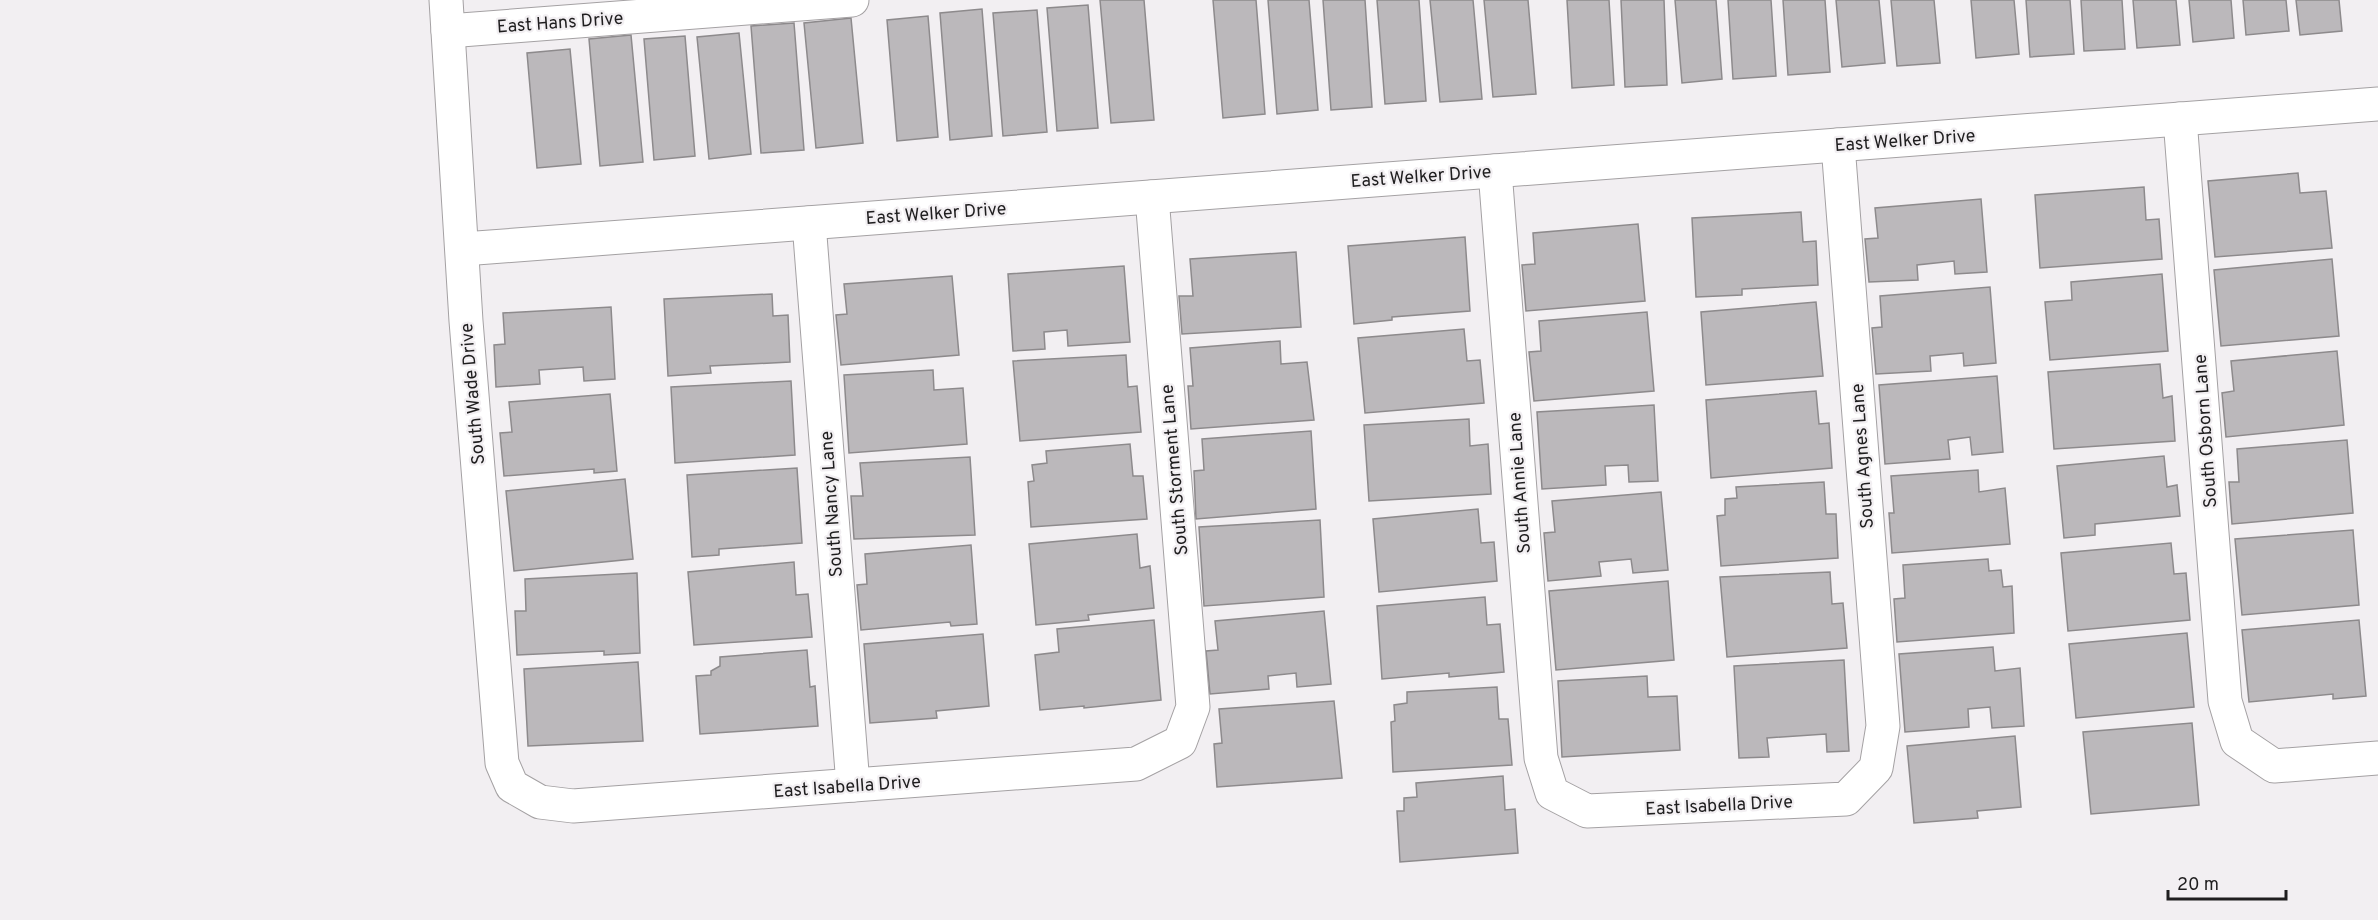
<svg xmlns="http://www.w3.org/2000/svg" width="2378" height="920" viewBox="0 0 2378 920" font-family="Overpass,sans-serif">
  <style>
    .building { fill: #bbb8bb; stroke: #8d8a8c; stroke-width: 1.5 }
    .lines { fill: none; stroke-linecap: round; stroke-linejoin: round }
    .street-casing { stroke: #a4a1a3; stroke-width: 35 }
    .street { stroke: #fff; stroke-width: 33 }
    .labels { text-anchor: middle; stroke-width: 4.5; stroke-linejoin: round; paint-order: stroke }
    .street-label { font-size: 18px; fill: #1f1e1f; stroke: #f2eff2 }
  </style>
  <rect width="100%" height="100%" fill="#f2eff2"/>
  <!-- building -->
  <g class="building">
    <path d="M1100,0H1144L1154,120L1111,123Z"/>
    <path d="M1213,0H1256L1265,114L1223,118Z"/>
    <path d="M1268,0H1309L1318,110L1277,114Z"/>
    <path d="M1323,0H1365L1372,107L1331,110Z"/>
    <path d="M1377,0H1419L1426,101L1385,104Z"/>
    <path d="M1430,0H1473L1482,99L1440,102Z"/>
    <path d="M1484,0H1528L1536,94L1493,97Z"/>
    <path d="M1567,0H1609L1614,85L1572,88Z"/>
    <path d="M1621,0H1664L1667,85L1625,87Z"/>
    <path d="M1675,0H1716L1722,79L1682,83Z"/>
    <path d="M1728,0H1771L1776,76L1733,79Z"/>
    <path d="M1783,0H1825L1830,72L1788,75Z"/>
    <path d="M1836,0H1879L1885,63L1842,67Z"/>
    <path d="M1891,0H1934L1940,63L1897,66Z"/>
    <path d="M1971,0H2014L2019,54L1976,58Z"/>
    <path d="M2026,0H2070L2074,54L2030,57Z"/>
    <path d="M2081,0H2122L2125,49L2084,51Z"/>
    <path d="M2133,0H2176L2180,45L2137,48Z"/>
    <path d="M2189,0H2231L2234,38L2193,42Z"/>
    <path d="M2243,0H2286L2289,31L2246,35Z"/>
    <path d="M2296,0H2339L2342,31L2300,35Z"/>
    <path d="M1088,5L1098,128L1057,131L1047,8Z"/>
    <path d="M982,9L992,136L950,140L940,13Z"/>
    <path d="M1037,10L1047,132L1003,136L993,13Z"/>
    <path d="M928,16L938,137L897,141L887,20Z"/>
    <path d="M851,18L863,143L816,148L804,23Z"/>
    <path d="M794,23L804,150L761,153L751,26Z"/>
    <path d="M739,33L751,154L709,159L697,37Z"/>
    <path d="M631,35L643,162L600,166L589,39Z"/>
    <path d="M685,36L695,156L654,160L644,39Z"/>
    <path d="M570,49L581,164L537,168L527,53Z"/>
    <path d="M2298,173L2300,193L2326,191L2332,248L2215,257L2208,181Z"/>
    <path d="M2144,187L2146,220L2159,219L2162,259L2040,268L2035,195Z"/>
    <path d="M1981,199L1987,272L1955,274L1954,261L1917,265L1918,280L1869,282L1865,239L1878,238L1875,208Z"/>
    <path d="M1801,212L1803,242L1816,241L1818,285L1742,289V295L1696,297L1692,218Z"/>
    <path d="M1638,224L1645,301L1526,311L1522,265L1535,264L1533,233Z"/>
    <path d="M1465,237L1470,311L1392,317V320L1354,324L1348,246Z"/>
    <path d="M1296,252L1301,327L1182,334L1179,296H1193L1190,259Z"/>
    <path d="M2332,259L2339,336L2221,346L2214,270Z"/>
    <path d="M1124,266L1130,342L1068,346L1067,330L1044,332L1045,349L1013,351L1008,274Z"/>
    <path d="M2162,274L2168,351L2050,360L2045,302L2072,300L2071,282Z"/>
    <path d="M952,276L959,355L841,365L836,315L847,314L844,284Z"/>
    <path d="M1990,287L1996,363L1964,366L1963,353L1930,356L1931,371L1876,374L1872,328L1882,327L1880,296Z"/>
    <path d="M772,294L773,316L788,315L790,362L710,366L711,373L668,376L664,299Z"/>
    <path d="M1816,302L1823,376L1706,385L1701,312Z"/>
    <path d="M611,307L615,379L584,381L583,367L539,370L540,384L496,387L494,345L505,344L503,313Z"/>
    <path d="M1647,312L1654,391L1534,401L1529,352L1541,351L1539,321Z"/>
    <path d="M1464,329L1467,361L1480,360L1484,403L1365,413L1358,338Z"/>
    <path d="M1280,341L1281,364L1307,362L1314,420L1191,429L1188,386H1193L1190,348Z"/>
    <path d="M2337,351L2344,425L2226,437L2222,393L2234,391L2231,361Z"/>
    <path d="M1126,355L1128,387L1137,386L1141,432L1020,441L1013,361Z"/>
    <path d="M2160,364L2163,398L2172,396L2175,441L2054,449L2048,372Z"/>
    <path d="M933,370L934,390L963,388L967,444L849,453L844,375Z"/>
    <path d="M1997,376L2003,452L1972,455L1970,437L1948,440L1950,459L1885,464L1879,385Z"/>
    <path d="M791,381L795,455L675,463L671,387Z"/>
    <path d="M1816,391L1819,424L1829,423L1832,468L1711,478L1706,400Z"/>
    <path d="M610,394L617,471L594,473V469L504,476L500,433L512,432L509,402Z"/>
    <path d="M1654,405L1658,481L1629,482L1628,465L1605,466L1606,485L1542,489L1537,412Z"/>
    <path d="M1469,419L1470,446L1488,444L1491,494L1369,501L1364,425Z"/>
    <path d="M1311,431L1316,509L1196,519L1194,471L1204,470L1202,439Z"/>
    <path d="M2347,440L2353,513L2232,524L2229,482H2239L2237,449Z"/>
    <path d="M1130,444L1133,476H1143L1147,519L1031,527L1028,482L1034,481L1032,465L1047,463L1046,451Z"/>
    <path d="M2164,456L2167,487L2177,485L2180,516L2095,524V535L2064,538L2057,466Z"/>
    <path d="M970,457L975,535L854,539L851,496H863L860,463Z"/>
    <path d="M797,468L802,543L719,549V555L692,557L687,475Z"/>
    <path d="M1978,470L1979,492L2005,488L2010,544L1892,553L1889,513H1894L1891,476Z"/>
    <path d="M625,479L633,559L514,571L506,491Z"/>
    <path d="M1824,482L1826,514H1836L1838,558L1721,566L1717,516L1725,515V499L1737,498L1736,487Z"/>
    <path d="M1661,492L1668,570L1633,573L1631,559L1599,562L1601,576L1548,581L1544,533L1555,532L1552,501Z"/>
    <path d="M1478,509L1481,543L1494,542L1497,581L1379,592L1373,519Z"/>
    <path d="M1320,520L1324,597L1204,606L1199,527Z"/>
    <path d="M2353,530L2359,605L2242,615L2235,539Z"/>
    <path d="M1137,534L1140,568L1150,566L1154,608L1088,615L1089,620L1036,625L1029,544Z"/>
    <path d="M2171,543L2174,574L2186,573L2190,620L2068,631L2061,553Z"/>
    <path d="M971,545L977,624L951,626L950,622L861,630L857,585L867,584L865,554Z"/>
    <path d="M1988,559L1989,571L2001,570L2003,587L2012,586L2014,633L1897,642L1894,599L1905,598L1903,565Z"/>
    <path d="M794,562L796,595L808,594L812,637L694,645L688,572Z"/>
    <path d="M1830,572L1832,604L1843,603L1847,648L1727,657L1720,577Z"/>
    <path d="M637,573L640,653L604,655V651L517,655L515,611H526L525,579Z"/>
    <path d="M1668,581L1674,660L1556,670L1549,591Z"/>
    <path d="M1485,597L1487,625L1500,624L1504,672L1449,677V673L1382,679L1377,606Z"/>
    <path d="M1324,611L1331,684L1297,687L1296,673L1268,676L1269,689L1210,694L1206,651L1218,650L1215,621Z"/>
    <path d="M1154,620L1161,700L1084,708V706L1040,710L1035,655L1059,652L1057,629Z"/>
    <path d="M2359,620L2366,696L2333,699V694L2249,702L2242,630Z"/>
    <path d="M2187,633L2194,707L2076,718L2069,644Z"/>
    <path d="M983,634L989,706L936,711L937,718L870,723L864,644Z"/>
    <path d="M1993,647L1995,671L2020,668L2024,726L1992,728L1990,707L1968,709L1969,727L1905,732L1899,654Z"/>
    <path d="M807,650L810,687L815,686L818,726L700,734L696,676L711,675V671L720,666V657Z"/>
    <path d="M1844,660L1849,751L1827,752L1826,734L1767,738L1769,757L1739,758L1734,666Z"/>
    <path d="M638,662L643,741L528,746L524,669Z"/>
    <path d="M1647,676L1648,697L1677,696L1680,750L1562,757L1558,681Z"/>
    <path d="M1497,687L1499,719H1508L1512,765L1393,772L1391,722L1395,721L1394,705L1407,703V692Z"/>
    <path d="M1334,701L1342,778L1217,787L1214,744L1222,743L1219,709Z"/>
    <path d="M2192,723L2199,805L2091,814L2083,732Z"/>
    <path d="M2015,736L2021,807L1977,811L1978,818L1914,823L1907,746Z"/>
    <path d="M1503,776L1505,810L1515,809L1518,853L1400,862L1397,811H1404V798L1417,797L1416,783Z"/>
  </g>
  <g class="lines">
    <defs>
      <g id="street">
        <path d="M446,0L466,321L502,763L512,786L540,802L573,806L1136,764L1180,742L1193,707L1152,197"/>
        <path d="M448,31L852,0"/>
        <path d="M2180,119L2225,701L2237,741L2274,766L2378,758"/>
        <path d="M1495,171L1541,758L1552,793L1587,811L1846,799L1876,768L1883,726L1838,145"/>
        <path d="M809,223L853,785"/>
        <path d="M463,249L2378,104"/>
      </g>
    </defs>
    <!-- street casing -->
    <use href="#street" class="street-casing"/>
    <!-- street -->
    <use href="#street" class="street"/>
  </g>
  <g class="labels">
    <!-- street labels -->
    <g class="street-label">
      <text transform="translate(560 22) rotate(-4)" y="6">East Hans Drive</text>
      <text transform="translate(1905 140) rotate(-4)" y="6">East Welker Drive</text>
      <text transform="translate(1421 176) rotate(-4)" y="6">East Welker Drive</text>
      <text transform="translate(936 213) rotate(-4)" y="6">East Welker Drive</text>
      <text transform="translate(472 394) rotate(-95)" y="6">South Wade Drive</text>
      <text transform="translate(2205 431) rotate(-94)" y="6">South Osborn Lane</text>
      <text transform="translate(1862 456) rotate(-94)" y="6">South Agnes Lane</text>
      <text transform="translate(1174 470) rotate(-95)" y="6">South Storment Lane</text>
      <text transform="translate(1519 483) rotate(-94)" y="6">South Annie Lane</text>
      <text transform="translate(831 504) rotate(-94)" y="6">South Nancy Lane</text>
      <text transform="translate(847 786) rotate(-4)" y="6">East Isabella Drive</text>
      <text transform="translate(1719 805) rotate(-3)" y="6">East Isabella Drive</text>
    </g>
  </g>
  <!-- scale -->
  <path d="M2168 890v9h118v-9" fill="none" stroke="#1f1e1f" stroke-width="3"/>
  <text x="2177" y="890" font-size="18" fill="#1f1e1f" stroke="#f2eff2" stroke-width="4.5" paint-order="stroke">20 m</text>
</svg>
